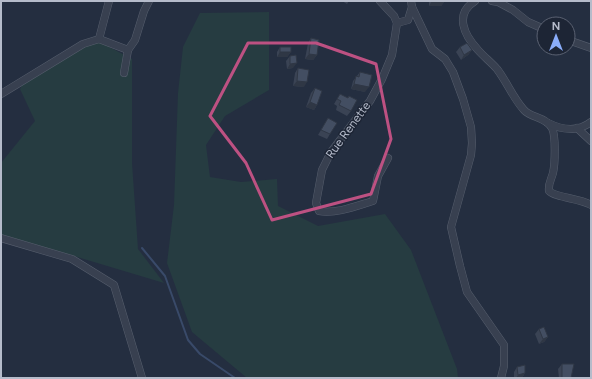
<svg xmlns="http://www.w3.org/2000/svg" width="592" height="379" viewBox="0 0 592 379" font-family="Figtree,sans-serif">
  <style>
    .green { fill: #263c41 }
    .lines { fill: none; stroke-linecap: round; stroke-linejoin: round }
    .stream { stroke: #394a69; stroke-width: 2 }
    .minor-casing { stroke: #565e6d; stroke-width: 8 }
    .minor { stroke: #384050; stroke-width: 7 }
    .wall { fill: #3a4354 }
    .shaded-wall { fill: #2f3745 }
    .building { fill: #434e62; stroke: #2f3745 }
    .marked { fill: none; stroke: #bd5182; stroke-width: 3; stroke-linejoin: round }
    .labels { text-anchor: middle; stroke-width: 3; stroke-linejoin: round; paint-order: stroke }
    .street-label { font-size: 12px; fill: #b5bbca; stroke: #1d2535 }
  </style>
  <rect width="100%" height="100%" fill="#242e40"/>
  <!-- green -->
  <g class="green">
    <path d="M269,12V90L225,116L206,145L210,177L241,182L277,179L278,206L318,226L385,214L411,250L457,369L458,378H247L192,332L167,263L174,205L178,93L183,47L200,13Z"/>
    <path d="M98,41L132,59V163L138,249L164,283L54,250L1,239V163L35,121L20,89L28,74Z"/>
  </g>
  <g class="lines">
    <!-- stream -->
    <path class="stream" d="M142,248L165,276L188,340L200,354L235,378"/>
    <defs>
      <g id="minor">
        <path d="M380,1L394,16L397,23L408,20L412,7"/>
        <path d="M411,1L412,7L432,49L445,59L453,72L463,99L471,127L472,143L471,155L451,227L460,266L467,292L504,345V366L501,378"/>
        <path d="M475,1C454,14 464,35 478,50C484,57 491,62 497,69C507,82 513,98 524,110C531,118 546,117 552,128C556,136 555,164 553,173C551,180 548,184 549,191C556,198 580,198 591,205"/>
        <path d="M492,1L498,2L513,10L528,22L544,29"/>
        <path d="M99,39L128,50"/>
        <path d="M568,40L591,48"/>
        <path d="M124,73L128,50L135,40L144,11L149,1"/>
        <path d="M1,94L83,44L99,39L109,1"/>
        <path d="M548,123C562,130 578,132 591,122"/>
        <path d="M577,128L591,141"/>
        <path d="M388,158L378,176L373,201C356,206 337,214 319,211L316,203L322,170L331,152L370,101L382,79L392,55L397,23"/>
        <path d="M1,238L72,259L114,285L142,378"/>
      </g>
    </defs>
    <!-- minor casing -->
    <use href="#minor" class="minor-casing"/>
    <!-- minor -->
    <use href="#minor" class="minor"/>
  </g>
  <!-- wall -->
  <g class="wall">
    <path d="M342,1H349L347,4Z"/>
    <path d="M429,1H445L441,6H429Z"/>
    <path d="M311,38L317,55L313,60L305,59L308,43Z"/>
    <path d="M280,47L291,52L287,57H277V52Z"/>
    <path d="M460,47L472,50L468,55L461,60L456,52Z"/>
    <path d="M290,56L293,68L287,69L286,61Z"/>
    <path d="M298,68L304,87L293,86L295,73Z"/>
    <path d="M360,72L365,92L351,89L353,81Z"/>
    <path d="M315,88L317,105L314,110L306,107L311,93Z"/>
    <path d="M340,94L347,98L349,96L351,111L347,116L336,110L337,106L334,104Z"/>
    <path d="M328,118L330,134L327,139L318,135Z"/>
    <path d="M539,329L548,337L544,342L539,344L535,334Z"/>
    <path d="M562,364L571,378H559L558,369Z"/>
    <path d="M517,367L525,373L522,378H514V372Z"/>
  </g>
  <!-- shaded-wall -->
  <g class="shaded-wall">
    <path d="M432,1H445L441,6H429Z"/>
    <path d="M472,50L468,55L461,60L464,55Z"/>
    <path d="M280,52H291L287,57H277Z"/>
    <path d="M309,54L317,55L313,60L305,59Z"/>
    <path d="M297,63L293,68L287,69L290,64Z"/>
    <path d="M297,81L307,82L304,87L293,86Z"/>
    <path d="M354,84L369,87L365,92L351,89Z"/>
    <path d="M310,102L317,105L314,110L306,107Z"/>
    <path d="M548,337L544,342L539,344L543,339Z"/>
    <path d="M525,373L522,378H516L518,375Z"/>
  </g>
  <!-- building -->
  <g class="building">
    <path d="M311,38L319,40L317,55L309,54Z"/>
    <path d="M467,43L472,50L464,55L460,47Z"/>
    <rect x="280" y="47" width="11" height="5"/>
    <path d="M296,55L297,63L290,64V56Z"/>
    <path d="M298,68L309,70L307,82L297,81Z"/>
    <path d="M360,72L372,75L369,87L354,84L356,76L359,77Z"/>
    <path d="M315,88L322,91L317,105L310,102Z"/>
    <path d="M340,94L348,98L349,96L357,100L351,111L339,105L341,101L337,99Z"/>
    <path d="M328,118L337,123L330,134L321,130Z"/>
    <path d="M544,327L548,337L543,339L539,329Z"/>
    <path d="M562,364H574L571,378H562Z"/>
    <path d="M525,365V373L518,375L517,367Z"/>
  </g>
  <!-- marked area -->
  <path class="marked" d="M248,43H316L376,64L391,139L371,194L272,220L246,163L210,116Z"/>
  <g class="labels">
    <!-- street labels -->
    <g class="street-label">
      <text transform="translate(348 130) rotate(-54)" y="4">Rue Renette</text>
    </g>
  </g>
  <!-- border -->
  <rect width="592" height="379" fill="none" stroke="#b5bbca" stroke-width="4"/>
  <!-- north arrow -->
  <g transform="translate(556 36)"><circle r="19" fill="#1d2535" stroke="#5a6171"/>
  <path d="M0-3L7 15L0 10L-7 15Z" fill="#8aadfa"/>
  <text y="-6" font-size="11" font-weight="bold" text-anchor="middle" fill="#b5bbca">N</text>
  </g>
</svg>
